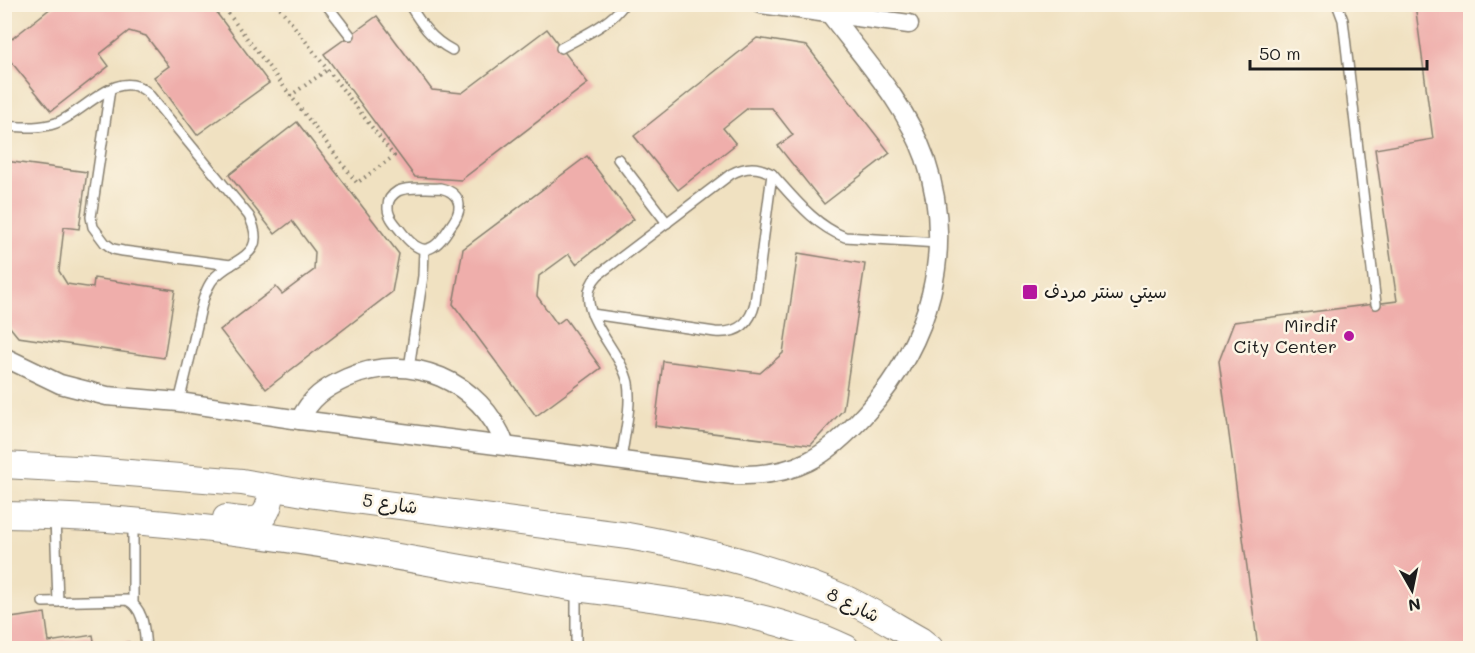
<svg xmlns="http://www.w3.org/2000/svg" width="1475" height="653" viewBox="0 0 1475 653" font-family="Mali,'Playpen Sans Arabic',sans-serif">
  <style>
    .building { fill: #efaeab }
    .lines { fill: none; stroke-linecap: round; stroke-linejoin: round }
    .lane-casing { stroke: #867e6e; stroke-width: 12 }
    .street-casing { stroke: #867e6e; stroke-width: 21 }
    .secondary-casing { stroke: #867e6e; stroke-width: 28 }
    .path { stroke: #867e6e; stroke-width: 4; stroke-dasharray: 1.5 4.5; stroke-linecap: butt }
    .lane { stroke: #fff; stroke-width: 9 }
    .street { stroke: #fff; stroke-width: 18 }
    .secondary { stroke: #fff; stroke-width: 26 }
    .poi-dot { fill: #b5179e; stroke: #fcf5e5; stroke-width: 2 }
    .labels { text-anchor: middle; stroke-width: 5; stroke-linejoin: round; paint-order: stroke }
    .poi-label { font-size: 18px; fill: #1c1c1c; stroke: #fcf5e5; text-anchor: start }
    .street-label { font-size: 18px; fill: #1c1c1c; stroke: #fcf5e5 }
  </style>
  <rect width="100%" height="100%" fill="#fcf5e5"/>
  <filter id="ink" filterUnits="userSpaceOnUse"><feTurbulence type="fractalNoise" baseFrequency=".0167" numOctaves="2"/><feDisplacementMap in="SourceGraphic" scale="12" xChannelSelector="R" yChannelSelector="G"/><feConvolveMatrix kernelMatrix="1 2 1 2 8 2 1 2 1" color-interpolation-filters="sRGB"/></filter>
  <filter id="wash" filterUnits="userSpaceOnUse"><feTurbulence type="fractalNoise" baseFrequency=".008" numOctaves="4" result="noise"/><feDisplacementMap in="SourceGraphic" scale="24" xChannelSelector="R" yChannelSelector="G"/><feGaussianBlur stdDeviation="1.35" result="paint"/><feColorMatrix in="noise" values="0 0 0 0 0 0 0 0 0 0 0 0 0 0 0 0 0 1.4 0 .05"/><feComposite in="paint" operator="in"/></filter>
  <g filter="url(#wash)">
    <rect width="100%" height="100%" fill="#f0e1c1"/>
    <g id="blocks">
      <!-- building -->
      <g class="building">
        <path d="M56,4H210L269,83L197,135L154,77L169,66L146,36L129,31L100,54L109,66L51,111L4,53V45Z"/>
        <path d="M1415,4H1470V648H1258L1219,361L1234,322L1397,301L1375,149L1433,139Z"/>
        <path d="M377,16L432,90L462,93L547,29L588,83L461,180L415,177L324,54Z"/>
        <path d="M757,38L807,46L890,153L824,204L778,146L793,135L772,108H748L723,128L736,144L678,190L634,136Z"/>
        <path d="M297,122L399,254L392,292L266,389L220,330L276,287L282,294L314,270L315,252L292,221L275,234L229,175Z"/>
        <path d="M587,156L634,219L576,264L569,254L539,276L537,296L557,324L565,318L601,368L536,416L453,304L463,249Z"/>
        <path d="M5,161L87,172L79,229L64,227L59,271L67,284L93,288L94,278L175,290L164,358L18,337L5,321Z"/>
        <path d="M798,253L865,264L843,410L811,445L655,426L663,361L760,373L783,353Z"/>
        <path d="M45,613L49,642L93,635L95,647L129,642L130,648H4V619Z"/>
      </g>
    </g>
  </g>
  <g filter="url(#ink)">
    <use href="#blocks" fill-opacity="0" stroke="#867e6e" stroke-width="1.5"/>
    <g class="lines">
      <defs>
        <g id="lane">
          <path d="M326,4L350,35"/>
          <path d="M409,4C421,24 431,39 452,50"/>
          <path d="M1337,4L1343,20L1376,304"/>
          <path d="M561,48C582,36 610,25 624,4"/>
          <path d="M110,89L91,217L93,227L105,243L113,249L123,251L231,265"/>
          <path d="M4,126C22,127 39,129 56,123C85,112 117,67 147,92L249,216C271,260 228,257 211,282C202,296 200,314 196,330C191,354 185,378 179,402"/>
          <path d="M618,159L667,223"/>
          <path d="M440,188C449,190 458,194 459,205C460,215 453,222 448,230C431,257 418,254 400,230C394,223 387,215 388,206C388,199 393,194 398,191C409,186 428,189 440,188Z"/>
          <path d="M592,314L715,332C737,334 750,324 755,303L772,174"/>
          <path d="M409,368L423,276L424,250"/>
          <path d="M621,461C624,436 632,407 628,383C621,348 567,307 598,275L731,174C746,166 758,166 772,174C794,198 814,225 845,237L938,243"/>
          <path d="M55,517L58,602"/>
          <path d="M43,602L127,600C145,609 144,631 146,648"/>
          <path d="M133,603V524"/>
          <path d="M576,648V591"/>
        </g>
        <g id="street">
          <path d="M761,4L909,24"/>
          <path d="M4,357L60,384L107,396L179,402L300,420L733,475C796,477 826,458 867,412C930,342 956,250 925,158C906,104 864,59 830,14"/>
          <path d="M300,420C310,398 325,388 347,378C409,350 482,381 505,445"/>
        </g>
        <g id="secondary">
          <path d="M4,465L92,470L242,482L309,494L628,536C702,549 774,567 844,598C870,610 895,626 920,640L930,648"/>
          <path d="M4,515C148,516 292,538 433,563C481,571 528,580 576,588C667,601 762,608 846,648"/>
          <path d="M226,518C259,523 268,523 272,488"/>
        </g>
      </defs>
      <!-- lane casing -->
      <use href="#lane" class="lane-casing"/>
      <!-- street casing -->
      <use href="#street" class="street-casing"/>
      <!-- secondary casing -->
      <use href="#secondary" class="secondary-casing"/>
      <!-- path -->
      <g class="path">
        <path d="M221,4L357,183L394,156L277,4"/>
        <path d="M290,96L327,70"/>
      </g>
      <!-- lane -->
      <use href="#lane" class="lane"/>
      <!-- street -->
      <use href="#street" class="street"/>
      <!-- secondary -->
      <use href="#secondary" class="secondary"/>
    </g>
  </g>
  <!-- markers -->
  <g class="poi-dot">
    <rect x="1022" y="284" width="16" height="16" rx="3"/>
    <circle cx="1349" cy="336" r="6"/>
  </g>
  <g class="labels">
    <!-- poi labels -->
    <g class="poi-label">
      <text x="1044" y="298">سيتي سنتر مردف</text>
      <text x="1337" y="332" text-anchor="end">Mirdif<tspan x="1337" dy="21">City Center</tspan></text>
    </g>
    <!-- street labels -->
    <g class="street-label">
      <text transform="translate(390 504) rotate(8)" y="6">شارع 5</text>
      <text transform="translate(853 605) rotate(26)" y="6">شارع 8</text>
    </g>
  </g>
  <!-- margin -->
  <rect width="1475" height="653" fill="none" stroke="#fcf5e5" stroke-width="24"/>
  <!-- north arrow -->
  <g transform="translate(1412 590) rotate(171)" stroke="#fcf5e5" stroke-width="4.5" paint-order="stroke">
  <path d="M0-4.5L10 22L0 15L-10 22Z" fill="#1c1c1c"/>
  <text y="-9" font-size="16" font-weight="bold" text-anchor="middle" fill="#1c1c1c">N</text>
  </g>
  <!-- scale -->
  <path d="M1250 60v9h177v-9" fill="none" stroke="#1c1c1c" stroke-width="3"/>
  <text x="1259" y="60" font-size="18" fill="#1c1c1c" stroke="#fcf5e5" stroke-width="4.5" paint-order="stroke">50 m</text>
</svg>
